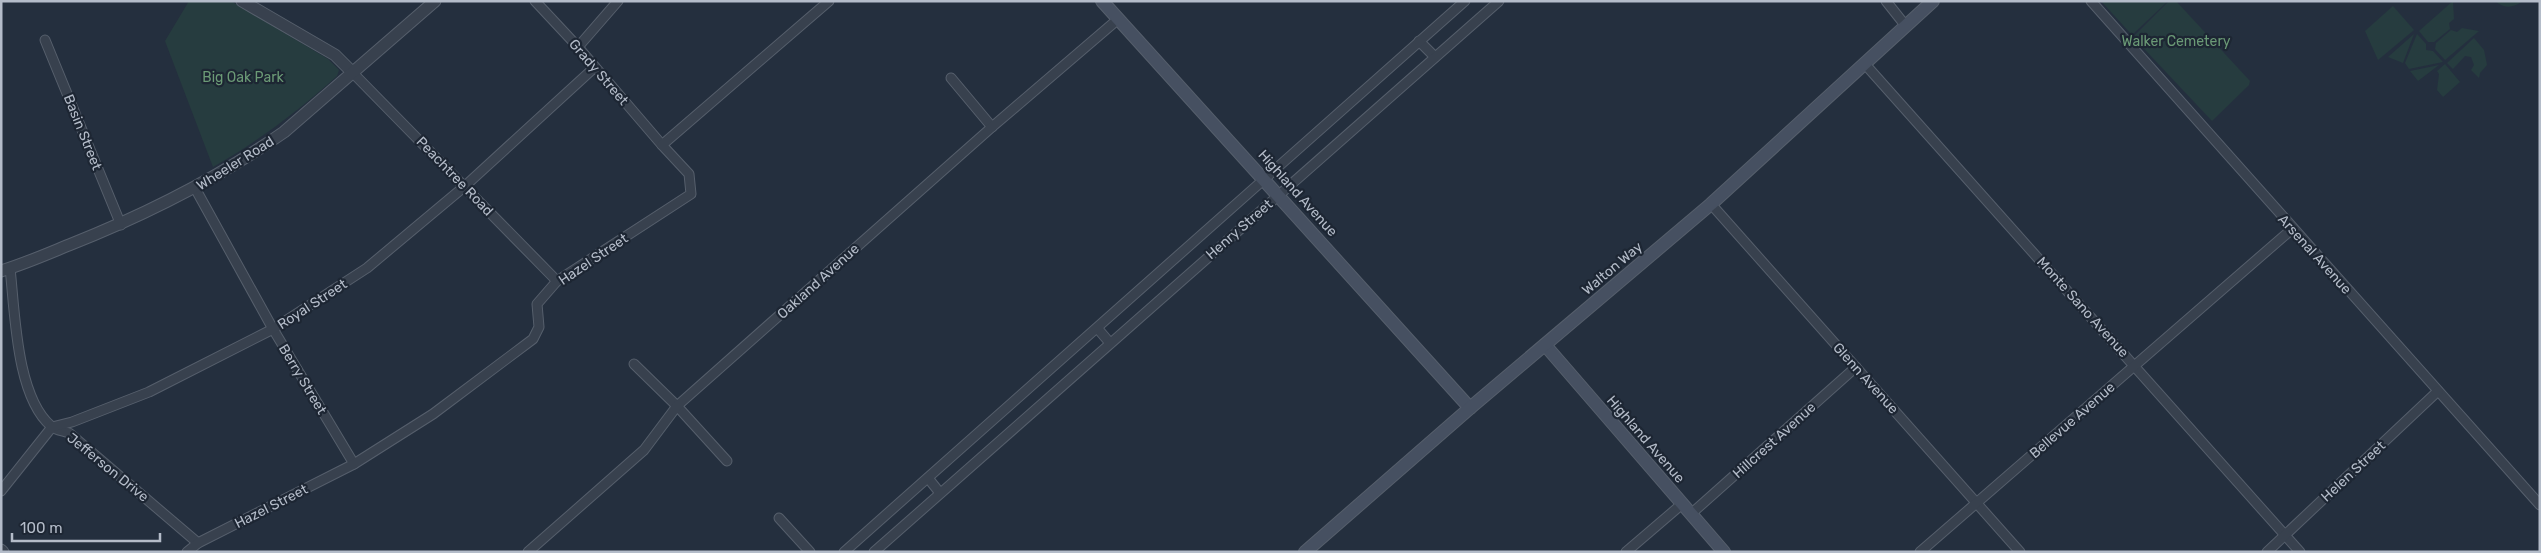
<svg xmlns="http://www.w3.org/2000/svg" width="2541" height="553" viewBox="0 0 2541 553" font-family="Rubik,sans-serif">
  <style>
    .green { fill: #263c3f }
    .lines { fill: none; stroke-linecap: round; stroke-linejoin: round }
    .minor-casing { stroke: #565f6c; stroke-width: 11 }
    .tertiary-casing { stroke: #565f6c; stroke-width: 13 }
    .secondary-casing { stroke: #565f6c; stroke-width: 14 }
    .minor { stroke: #38414e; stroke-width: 9 }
    .tertiary { stroke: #38414e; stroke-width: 11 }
    .secondary { stroke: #465061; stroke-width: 12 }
    .labels { text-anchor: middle; stroke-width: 4.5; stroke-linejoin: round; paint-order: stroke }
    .park-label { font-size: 14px; fill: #6b9a76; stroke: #1d2633 }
    .street-label { font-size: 14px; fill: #b4bcc9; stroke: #1d2633 }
  </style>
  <rect width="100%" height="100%" fill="#242f3e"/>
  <!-- green -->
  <g class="green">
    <path d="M189,1H231L328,59L339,70L337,76C298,111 259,141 213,167L165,41Z"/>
    <path d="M2101,1H2166L2167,2L2132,35Z"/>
    <path d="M2169,1H2176L2250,81L2249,85L2212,121L2133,37Z"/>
    <path d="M2453,1L2454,19L2449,23L2450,29L2434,42H2428L2419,31Z"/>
    <path d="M2495,1H2523C2513,8 2504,9 2495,1Z"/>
    <path d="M2393,6L2414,30L2378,60L2365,31Z"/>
    <path d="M2462,28L2479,31L2445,60L2435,49L2436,43L2451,30L2457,32Z"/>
    <path d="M2414,34L2403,63L2388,57Z"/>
    <path d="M2417,34L2426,44V50L2433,51L2443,62L2409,69L2405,63Z"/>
    <path d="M2474,38L2484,50L2487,65L2480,73L2479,78L2471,70L2474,65L2471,57L2465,56L2453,69L2447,63Z"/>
    <path d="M2445,64L2460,82L2443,97L2437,90L2439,74L2437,71Z"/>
    <path d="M2439,65L2418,81L2410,71Z"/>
  </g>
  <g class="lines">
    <defs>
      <g id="minor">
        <path d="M535,1L578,47L662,145"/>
        <path d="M1886,1L1905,25"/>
        <path d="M2091,1L2540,505"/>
        <path d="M45,40L121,225"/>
        <path d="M1419,41L1435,57"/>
        <path d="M578,47L618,1"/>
        <path d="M1864,63L2300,552"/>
        <path d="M352,72L557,281"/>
        <path d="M951,78L992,127"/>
        <path d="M195,188L273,329L354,464"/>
        <path d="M1711,204L2020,552"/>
        <path d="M10,268C15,312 16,396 51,426C55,430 64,431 69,433L198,543"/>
        <path d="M1098,329L1110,343"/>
        <path d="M634,364L677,406L727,461"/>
        <path d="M928,478L940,493"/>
        <path d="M1,491L52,427L72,422L149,392L273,329L367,268L465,186L595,67"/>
        <path d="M1692,513L1856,367"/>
        <path d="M779,518L810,552"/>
        <path d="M187,552L198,543L354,464L433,414L533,339L539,327L537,304L557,281L691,194L689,174L662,145L829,1"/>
        <path d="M528,552L644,450L677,406L992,127L1117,20"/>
        <path d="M844,552L1465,1"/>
        <path d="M874,552L1499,1"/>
        <path d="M1626,552L1682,504"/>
        <path d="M1920,552L2292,229"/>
        <path d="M2267,552L2438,391"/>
      </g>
      <g id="tertiary">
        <path d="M242,1L335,55L352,72"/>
        <path d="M1,271C24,264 47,254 69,245C145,215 217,179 284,132L435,1"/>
        <path d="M1,550L3,552"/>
      </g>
      <g id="secondary">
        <path d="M1102,1L1470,408"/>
        <path d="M1545,345L1724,552"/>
        <path d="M1305,552L1470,408L1711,204L1933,1"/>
      </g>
    </defs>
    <!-- minor casing -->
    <use href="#minor" class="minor-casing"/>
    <!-- tertiary casing -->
    <use href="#tertiary" class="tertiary-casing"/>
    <!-- secondary casing -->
    <use href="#secondary" class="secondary-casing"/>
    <!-- minor -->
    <use href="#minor" class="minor"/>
    <!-- tertiary -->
    <use href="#tertiary" class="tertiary"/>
    <!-- secondary -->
    <use href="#secondary" class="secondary"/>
  </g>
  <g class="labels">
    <!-- park labels -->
    <g class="park-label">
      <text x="2176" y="46">Walker Cemetery</text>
      <text x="243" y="82">Big Oak Park</text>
    </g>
    <!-- street labels -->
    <g class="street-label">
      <text transform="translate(599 72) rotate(49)" y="5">Grady Street</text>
      <text transform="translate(83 132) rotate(68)" y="5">Basin Street</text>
      <text transform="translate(235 163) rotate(-32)" y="5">Wheeler Road</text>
      <text transform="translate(455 176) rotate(46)" y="5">Peachtree Road</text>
      <text transform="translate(1298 193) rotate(48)" y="5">Highland Avenue</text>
      <text transform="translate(1239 229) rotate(-41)" y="5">Henry Street</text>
      <text transform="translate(2315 254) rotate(48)" y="5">Arsenal Avenue</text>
      <text transform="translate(593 259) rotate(-34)" y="5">Hazel Street</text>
      <text transform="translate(1612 268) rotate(-40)" y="5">Walton Way</text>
      <text transform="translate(818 281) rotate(-42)" y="5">Oakland Avenue</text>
      <text transform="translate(312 304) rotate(-33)" y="5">Royal Street</text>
      <text transform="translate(2083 307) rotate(48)" y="5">Monte Sano Avenue</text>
      <text transform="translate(1866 378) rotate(48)" y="5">Glenn Avenue</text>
      <text transform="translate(303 379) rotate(59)" y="5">Berry Street</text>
      <text transform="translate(2072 420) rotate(-41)" y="5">Bellevue Avenue</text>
      <text transform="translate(1646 439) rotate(49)" y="5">Highland Avenue</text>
      <text transform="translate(1774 440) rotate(-42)" y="5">Hillcrest Avenue</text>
      <text transform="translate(108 467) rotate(39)" y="5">Jefferson Drive</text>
      <text transform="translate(2353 471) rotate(-43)" y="5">Helen Street</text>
      <text transform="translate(271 506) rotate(-27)" y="5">Hazel Street</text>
    </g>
  </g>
  <!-- border -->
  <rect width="2541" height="553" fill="none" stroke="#b4bcc9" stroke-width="5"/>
  <!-- scale -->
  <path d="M12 533v8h148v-8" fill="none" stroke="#b4bcc9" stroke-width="2.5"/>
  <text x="20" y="533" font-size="15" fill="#b4bcc9" stroke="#1d2633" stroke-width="4" paint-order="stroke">100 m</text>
</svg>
